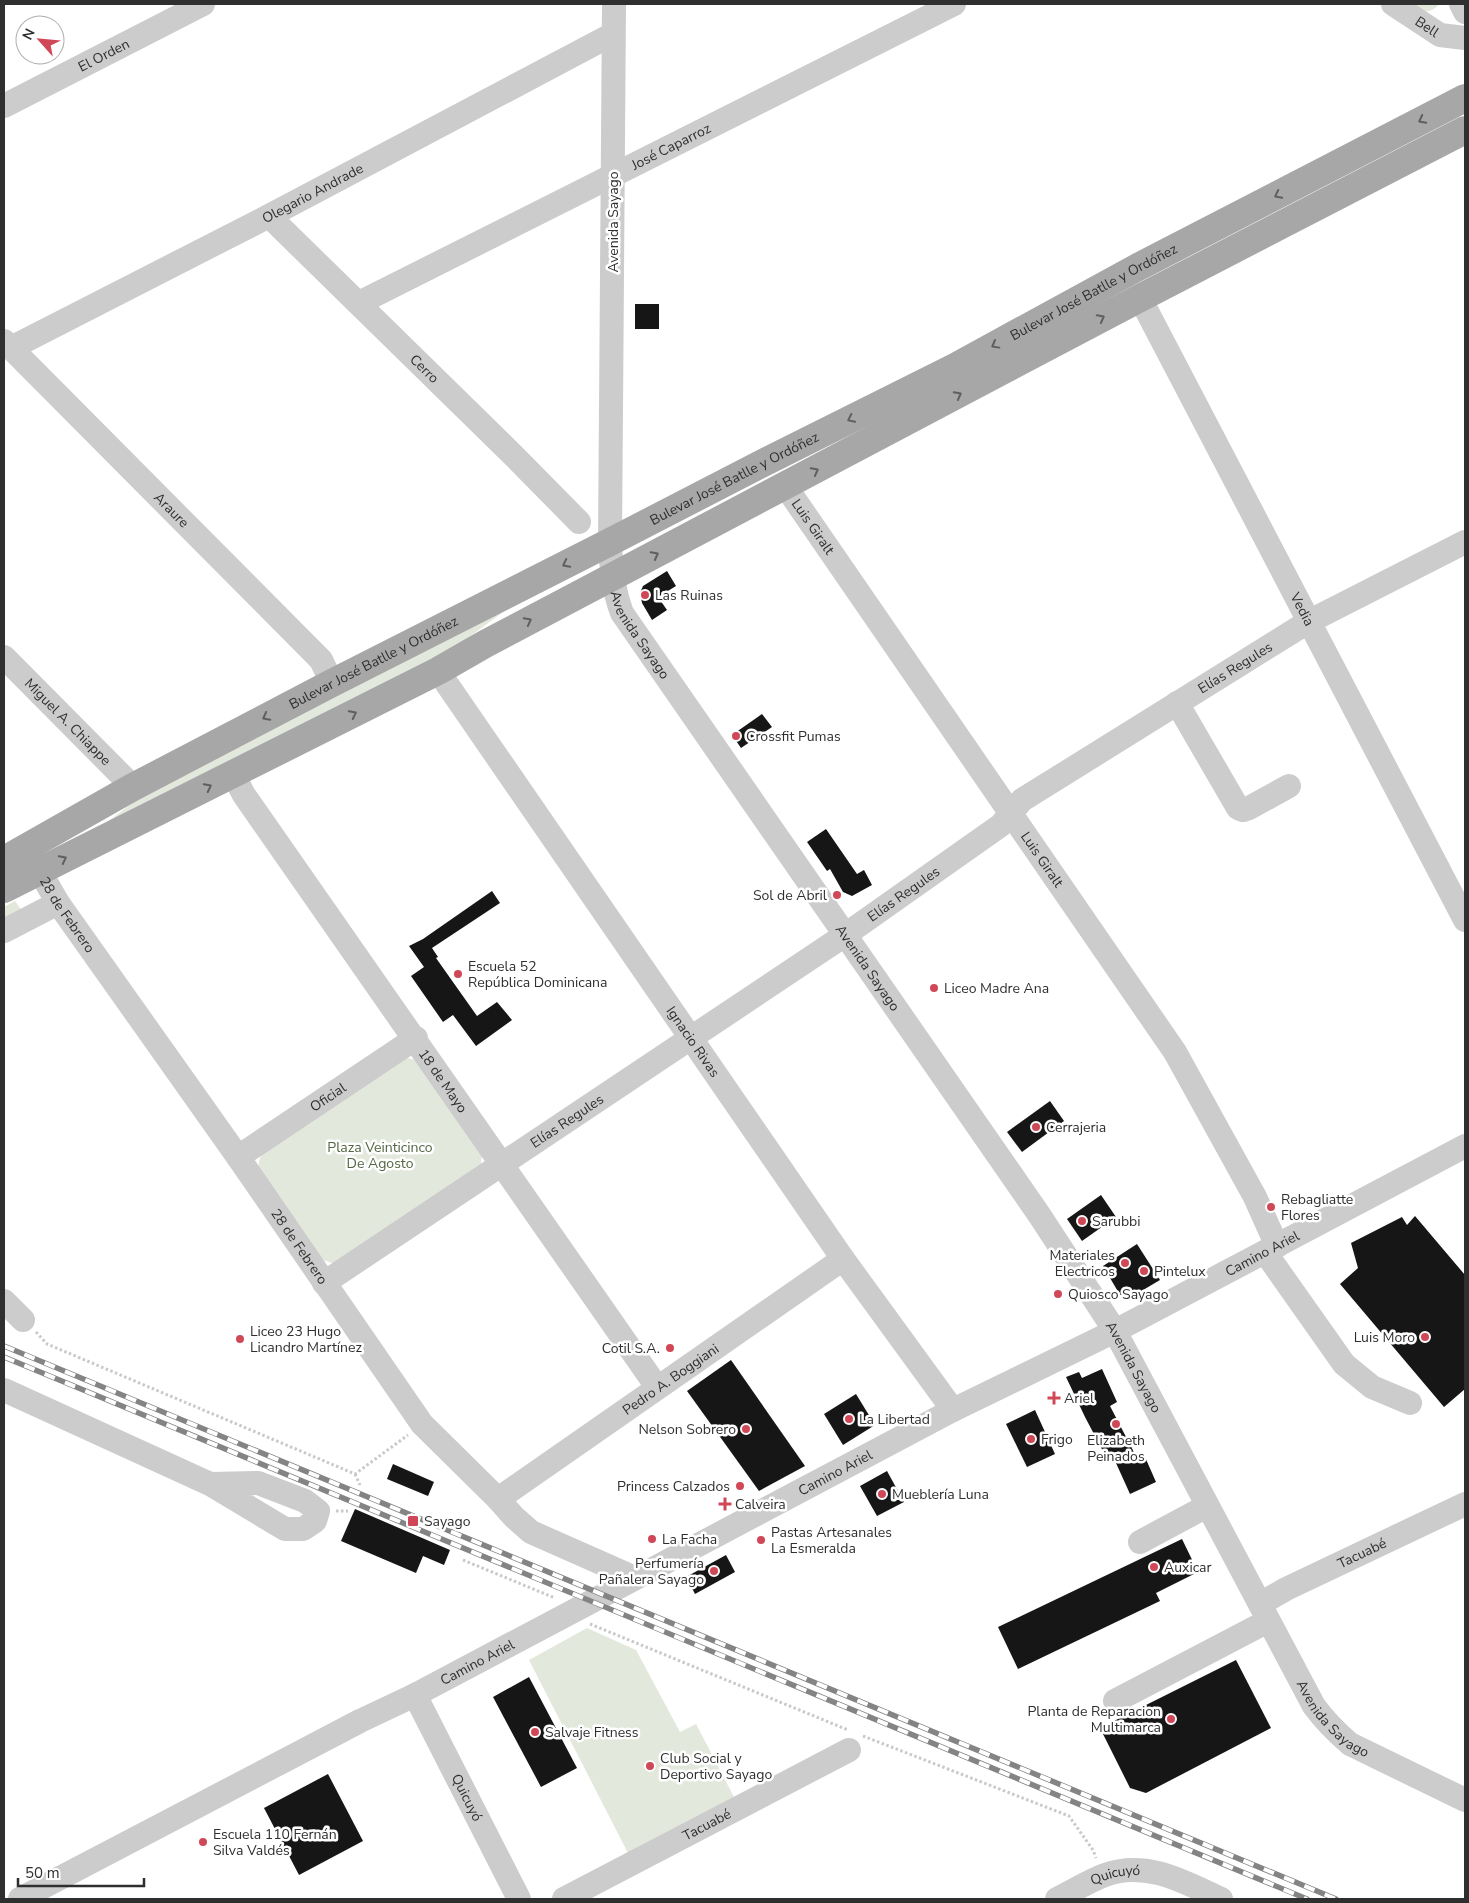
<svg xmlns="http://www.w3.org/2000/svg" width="1469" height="1903" viewBox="0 0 1469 1903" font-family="'Nunito Sans',sans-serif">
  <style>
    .green { fill: #e3e8dc }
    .building { fill: #161616 }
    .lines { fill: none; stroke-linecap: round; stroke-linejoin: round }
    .path { stroke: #c9c9c9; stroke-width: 3; stroke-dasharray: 2.5 2.5; stroke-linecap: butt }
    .minor { stroke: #ccc; stroke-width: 24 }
    .major { stroke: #a7a7a7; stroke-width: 28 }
    .rail-casing { stroke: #848484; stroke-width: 5.5 }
    .rail { stroke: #fff; stroke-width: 4; stroke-dasharray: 11; stroke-linecap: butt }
    .oneway { stroke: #5f5f5f }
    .poi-dot { fill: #d04857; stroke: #fff; stroke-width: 2 }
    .labels { text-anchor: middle; stroke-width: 5; stroke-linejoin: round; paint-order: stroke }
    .street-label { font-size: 14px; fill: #2f2f2f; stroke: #fff }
    .poi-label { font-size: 14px; fill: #2f2f2f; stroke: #fff; text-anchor: start }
    .park-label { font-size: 14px; fill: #546642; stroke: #fff }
  </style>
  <rect width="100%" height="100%" fill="#fff"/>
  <!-- green -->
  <g class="green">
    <path d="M1409,4H1439C1430,16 1419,11 1409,4Z"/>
    <path d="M571,577L503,612L453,649L94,832L139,798L361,682Z"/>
    <path d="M15,901L23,912L4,922V907Z"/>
    <path d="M405,1057L415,1060L482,1156L481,1164L335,1264L323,1260L259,1169C258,1161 259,1158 265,1152Z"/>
    <path d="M587,1628L636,1650L680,1732L696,1724L735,1799L629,1855L529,1660Z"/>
  </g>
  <!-- building -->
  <g class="building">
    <rect x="635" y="304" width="24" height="25"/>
    <path d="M667,571L676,586L658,597L667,610L652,620L642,603L640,593L643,586Z"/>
    <path d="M762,714L772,727L741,748L732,735Z"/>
    <path d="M826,829L857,874L864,870L872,885L852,896L843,892L830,869L827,871L807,842Z"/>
    <path d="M492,891L500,903L432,948L438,957L436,958L477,1016L497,1002L512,1020L476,1046L453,1015L443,1022L411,976L424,967L409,946L423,939Z"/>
    <path d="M1050,1101L1064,1121L1022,1152L1007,1132Z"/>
    <path d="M1101,1195L1116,1217L1082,1241L1067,1219Z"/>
    <path d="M1415,1216L1465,1275V1389L1444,1407L1340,1284L1358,1268L1351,1243L1402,1217L1407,1225Z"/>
    <path d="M1137,1244L1160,1280L1133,1296L1120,1295L1103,1266Z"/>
    <path d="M731,1360L805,1466L759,1491L687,1391Z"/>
    <path d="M1102,1369L1117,1402L1110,1406L1138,1460L1145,1457L1156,1482L1130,1494L1111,1452L1105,1455L1085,1417L1066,1377L1079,1372L1082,1378Z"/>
    <path d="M856,1394L875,1425L843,1445L824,1414Z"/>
    <path d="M1035,1410L1055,1454L1027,1467L1006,1424Z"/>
    <path d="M393,1464L434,1482L428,1496L387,1479Z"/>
    <path d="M887,1471L904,1502L877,1516L860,1486Z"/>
    <path d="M355,1509L450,1550L444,1565L423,1556L416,1573L341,1541Z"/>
    <path d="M1182,1539L1198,1572L1156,1593L1160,1601L1018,1669L998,1627Z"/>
    <path d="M726,1555L735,1572L695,1594L686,1577Z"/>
    <path d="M1236,1660L1271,1728L1146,1793L1130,1788L1100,1728Z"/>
    <path d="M529,1677L577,1768L541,1787L493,1697Z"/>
    <path d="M328,1774L363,1841L299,1875L264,1808Z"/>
  </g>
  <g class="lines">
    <!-- path -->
    <g class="path">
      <path d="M36,1332L47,1344L355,1474L408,1435"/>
      <path d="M355,1474L360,1485"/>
      <path d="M336,1511H348"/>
      <path d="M463,1560L555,1598"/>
      <path d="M590,1624L848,1730"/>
      <path d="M863,1736L1069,1816L1093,1850L1096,1858"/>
    </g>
    <!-- minor -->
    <g class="minor">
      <path id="s1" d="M614,4L610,542C611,567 613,589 622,613L1040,1216L1115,1331L1314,1706C1325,1721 1336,1732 1350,1744L1465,1800"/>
      <path id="s2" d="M1393,4L1440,35L1465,38"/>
      <path d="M1461,4L1465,12"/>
      <path id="s3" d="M4,106L203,4"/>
      <path id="s4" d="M269,216L516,458L579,522"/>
      <path id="s5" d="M1140,298L1465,920"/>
      <path id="s6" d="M359,303L954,4"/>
      <path id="s7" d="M4,341L321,660L332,683"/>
      <path id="s8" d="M11,348L269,216L613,34"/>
      <path id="s9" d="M786,487L1175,1052L1255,1197L1277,1246"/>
      <path id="s10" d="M4,657L133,787"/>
      <path id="s11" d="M438,671L843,1259L953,1410"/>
      <path d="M1177,703L1238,808L1243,810L1249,808L1289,786"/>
      <path id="s12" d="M233,774L244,795L657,1387"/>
      <path id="s13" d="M31,856L58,903L238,1157L422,1424L498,1499L514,1517L531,1532L635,1578"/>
      <path d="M4,931L58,903"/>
      <path id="s14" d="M238,1157L416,1038"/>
      <path d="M1265,1252L1344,1364L1372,1387L1410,1403"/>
      <path id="s15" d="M324,1283L845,935L1001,825L1022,800L1308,622L1465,542"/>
      <path d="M4,1301L23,1320"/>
      <path d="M4,1390L210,1484L285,1529H303L315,1521L318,1511L305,1501L258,1483L210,1484"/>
      <path id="s16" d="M498,1499L843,1259"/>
      <path d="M1140,1542L1207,1506"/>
      <path id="s17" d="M1260,1604L1286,1589L1465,1504"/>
      <path id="s18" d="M415,1695L519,1899"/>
      <path d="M1115,1701L1268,1621"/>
      <path id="s19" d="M20,1899L360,1721L415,1695L953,1410L1115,1331L1465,1146"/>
      <path id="s20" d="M564,1899L849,1750"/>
      <path id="s21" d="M1057,1899C1073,1891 1089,1881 1105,1875C1147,1860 1184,1882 1221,1899"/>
    </g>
    <!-- major -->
    <g class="major">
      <path id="s22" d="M4,860L133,787L332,683L610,542L763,463L955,367L1138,267L1465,98"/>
      <path d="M4,889L438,671L485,644L1140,298L1465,130"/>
    </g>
    <defs>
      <g id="rail">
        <path d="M4,1346L1336,1899"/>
        <path d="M4,1357L1307,1899"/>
      </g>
    </defs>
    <!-- rail casing -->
    <use href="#rail" class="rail-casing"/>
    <!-- rail -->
    <use href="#rail" class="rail"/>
  </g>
  <!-- one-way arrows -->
  <defs><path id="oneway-chevron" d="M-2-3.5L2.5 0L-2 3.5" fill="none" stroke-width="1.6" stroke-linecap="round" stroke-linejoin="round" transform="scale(1.25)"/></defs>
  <g class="oneway">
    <use href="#oneway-chevron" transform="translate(1422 120) rotate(153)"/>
    <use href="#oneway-chevron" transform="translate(1278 195) rotate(153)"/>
    <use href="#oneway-chevron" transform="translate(1101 318) rotate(-28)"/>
    <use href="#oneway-chevron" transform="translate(995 345) rotate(151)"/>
    <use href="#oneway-chevron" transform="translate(958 395) rotate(-28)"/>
    <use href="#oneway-chevron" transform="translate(851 419) rotate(154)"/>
    <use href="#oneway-chevron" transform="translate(815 471) rotate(-28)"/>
    <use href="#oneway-chevron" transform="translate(655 555) rotate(-28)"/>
    <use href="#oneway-chevron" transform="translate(566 564) rotate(153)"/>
    <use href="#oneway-chevron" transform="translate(528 621) rotate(-28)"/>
    <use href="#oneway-chevron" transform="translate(353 714) rotate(-27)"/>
    <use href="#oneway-chevron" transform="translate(266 717) rotate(152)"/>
    <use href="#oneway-chevron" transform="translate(208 787) rotate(-27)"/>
    <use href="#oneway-chevron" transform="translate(63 859) rotate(-27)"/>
  </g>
  <!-- markers -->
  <g class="poi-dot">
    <circle cx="645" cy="595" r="5"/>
    <circle cx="736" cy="736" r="5"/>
    <circle cx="837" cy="895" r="5"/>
    <circle cx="458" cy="974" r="5"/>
    <circle cx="934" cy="988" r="5"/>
    <circle cx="1036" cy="1127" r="5"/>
    <circle cx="1271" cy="1207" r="5"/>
    <circle cx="1082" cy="1221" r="5"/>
    <circle cx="1125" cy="1263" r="5"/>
    <circle cx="1144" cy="1271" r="5"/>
    <circle cx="1058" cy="1294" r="5"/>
    <circle cx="1425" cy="1337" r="5"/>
    <circle cx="240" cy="1339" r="5"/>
    <circle cx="670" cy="1348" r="5"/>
    <path d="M1051.5 1390.5h5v5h5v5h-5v5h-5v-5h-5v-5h5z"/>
    <circle cx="849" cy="1419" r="5"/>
    <circle cx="1116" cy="1424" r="5"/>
    <circle cx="746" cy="1429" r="5"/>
    <circle cx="1031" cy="1439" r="5"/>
    <circle cx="740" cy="1486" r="5"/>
    <circle cx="882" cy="1494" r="5"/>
    <path d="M722.5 1496.5h5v5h5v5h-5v5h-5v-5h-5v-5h5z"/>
    <rect x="407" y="1515" width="12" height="12" rx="2.5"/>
    <circle cx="652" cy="1539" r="5"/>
    <circle cx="761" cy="1540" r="5"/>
    <circle cx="1154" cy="1567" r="5"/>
    <circle cx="714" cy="1571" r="5"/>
    <circle cx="1171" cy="1719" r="5"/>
    <circle cx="535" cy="1732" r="5"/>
    <circle cx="650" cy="1766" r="5"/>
    <circle cx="203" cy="1842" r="5"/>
  </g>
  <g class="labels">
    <!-- street labels -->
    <g class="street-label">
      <text dy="5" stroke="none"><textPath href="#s2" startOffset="41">Bell</textPath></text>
      <text dy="5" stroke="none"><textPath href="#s3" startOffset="112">El Orden</textPath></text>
      <text dy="5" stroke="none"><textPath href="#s6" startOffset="349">José Caparroz</textPath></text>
      <text dy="5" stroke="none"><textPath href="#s8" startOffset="339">Olegario Andrade</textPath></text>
      <text transform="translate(613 222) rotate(-90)" y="5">Avenida Sayago</text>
      <text dy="5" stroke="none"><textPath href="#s22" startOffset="1229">Bulevar José Batlle y Ordóñez</textPath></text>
      <text dy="5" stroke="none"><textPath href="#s4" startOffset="218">Cerro</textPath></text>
      <text dy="5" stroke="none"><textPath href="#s22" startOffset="824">Bulevar José Batlle y Ordóñez</textPath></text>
      <text dy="5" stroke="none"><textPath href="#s7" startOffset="238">Araure</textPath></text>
      <text dy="5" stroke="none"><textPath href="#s9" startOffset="48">Luis Giralt</textPath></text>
      <text dy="5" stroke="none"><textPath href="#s5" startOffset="351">Vedia</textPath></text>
      <text dy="5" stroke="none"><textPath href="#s1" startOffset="638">Avenida Sayago</textPath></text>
      <text dy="5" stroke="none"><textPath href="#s22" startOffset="419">Bulevar José Batlle y Ordóñez</textPath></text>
      <text dy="5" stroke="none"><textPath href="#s15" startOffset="1101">Elías Regules</textPath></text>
      <text dy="5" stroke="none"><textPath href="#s10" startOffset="91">Miguel A. Chiappe</textPath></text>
      <text dy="5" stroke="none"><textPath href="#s9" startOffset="452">Luis Giralt</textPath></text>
      <text dy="5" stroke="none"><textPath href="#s15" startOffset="698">Elías Regules</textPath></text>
      <text dy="5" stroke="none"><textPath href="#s13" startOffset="69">28 de Febrero</textPath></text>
      <text dy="5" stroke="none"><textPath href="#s1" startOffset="1042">Avenida Sayago</textPath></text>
      <text dy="5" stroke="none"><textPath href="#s11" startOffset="450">Ignacio Rivas</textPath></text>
      <text dy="5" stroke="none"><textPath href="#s12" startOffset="372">18 de Mayo</textPath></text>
      <text dy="5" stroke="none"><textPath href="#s14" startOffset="108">Oficial</textPath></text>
      <text dy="5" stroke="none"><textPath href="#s15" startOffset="292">Elías Regules</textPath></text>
      <text dy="5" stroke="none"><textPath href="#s13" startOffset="474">28 de Febrero</textPath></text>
      <text dy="5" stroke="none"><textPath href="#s19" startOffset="1400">Camino Ariel</textPath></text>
      <text dy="5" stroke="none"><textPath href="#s1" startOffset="1522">Avenida Sayago</textPath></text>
      <text dy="5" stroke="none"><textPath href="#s16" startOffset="210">Pedro A. Boggiani</textPath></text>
      <text dy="5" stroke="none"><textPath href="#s19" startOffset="920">Camino Ariel</textPath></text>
      <text dy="5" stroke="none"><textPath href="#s17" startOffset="114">Tacuabé</textPath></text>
      <text dy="5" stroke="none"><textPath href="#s19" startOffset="515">Camino Ariel</textPath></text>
      <text dy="5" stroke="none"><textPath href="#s1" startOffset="1928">Avenida Sayago</textPath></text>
      <text dy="5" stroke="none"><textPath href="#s18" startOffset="115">Quicuyó</textPath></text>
      <text dy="5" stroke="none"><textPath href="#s20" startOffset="161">Tacuabé</textPath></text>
      <text dy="5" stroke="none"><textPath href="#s21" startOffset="64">Quicuyó</textPath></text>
    </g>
    <!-- poi labels -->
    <g class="poi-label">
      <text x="655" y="600">Las Ruinas</text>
      <text x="746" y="741">Crossfit Pumas</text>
      <text x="827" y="900" text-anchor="end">Sol de Abril</text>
      <text x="468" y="971">Escuela 52<tspan x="468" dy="16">República Dominicana</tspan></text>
      <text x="944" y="993">Liceo Madre Ana</text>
      <text x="1046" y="1132">Cerrajeria</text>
      <text x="1281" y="1204">Rebagliatte<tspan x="1281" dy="16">Flores</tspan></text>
      <text x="1092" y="1226">Sarubbi</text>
      <text x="1115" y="1260" text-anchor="end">Materiales<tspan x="1115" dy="16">Electricos</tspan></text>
      <text x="1154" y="1276">Pintelux</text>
      <text x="1068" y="1299">Quiosco Sayago</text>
      <text x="250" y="1336">Liceo 23 Hugo<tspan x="250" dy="16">Licandro Martínez</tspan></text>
      <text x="1415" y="1342" text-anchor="end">Luis Moro</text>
      <text x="660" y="1353" text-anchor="end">Cotil S.A.</text>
      <text x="1064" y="1403">Ariel</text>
      <text x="859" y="1424">La Libertad</text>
      <text x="736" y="1434" text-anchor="end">Nelson Sobrero</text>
      <text x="1041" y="1444">Frigo</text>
      <text x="1116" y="1445" text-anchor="middle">Elizabeth<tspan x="1116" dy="16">Peinados</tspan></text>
      <text x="730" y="1491" text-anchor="end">Princess Calzados</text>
      <text x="892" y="1499">Mueblería Luna</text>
      <text x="735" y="1509">Calveira</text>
      <text x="424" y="1526">Sayago</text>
      <text x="771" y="1537">Pastas Artesanales<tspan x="771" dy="16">La Esmeralda</tspan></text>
      <text x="662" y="1544">La Facha</text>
      <text x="704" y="1568" text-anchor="end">Perfumería<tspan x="704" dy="16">Pañalera Sayago</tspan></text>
      <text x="1164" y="1572">Auxicar</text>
      <text x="1161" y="1716" text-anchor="end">Planta de Reparacion<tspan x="1161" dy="16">Multimarca</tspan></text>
      <text x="545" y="1737">Salvaje Fitness</text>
      <text x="660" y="1763">Club Social y<tspan x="660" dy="16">Deportivo Sayago</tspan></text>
      <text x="213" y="1839">Escuela 110 Fernán<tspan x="213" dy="16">Silva Valdés</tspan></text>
    </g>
    <!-- park labels -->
    <g class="park-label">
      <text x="380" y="1152">Plaza Veinticinco<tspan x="380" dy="16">De Agosto</tspan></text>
    </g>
  </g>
  <!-- border -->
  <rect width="1469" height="1903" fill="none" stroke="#2f2f2f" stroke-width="10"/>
  <!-- north arrow -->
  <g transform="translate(40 40) rotate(297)"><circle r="24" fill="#ffffff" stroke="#acacac"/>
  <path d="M0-4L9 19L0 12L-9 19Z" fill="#d04857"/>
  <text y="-8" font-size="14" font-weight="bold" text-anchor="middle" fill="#2f2f2f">N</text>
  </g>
  <!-- scale -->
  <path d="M18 1878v8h126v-8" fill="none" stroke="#2f2f2f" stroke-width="2.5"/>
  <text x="25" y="1878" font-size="15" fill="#2f2f2f" stroke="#ffffff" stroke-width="4" paint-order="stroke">50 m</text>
</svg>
